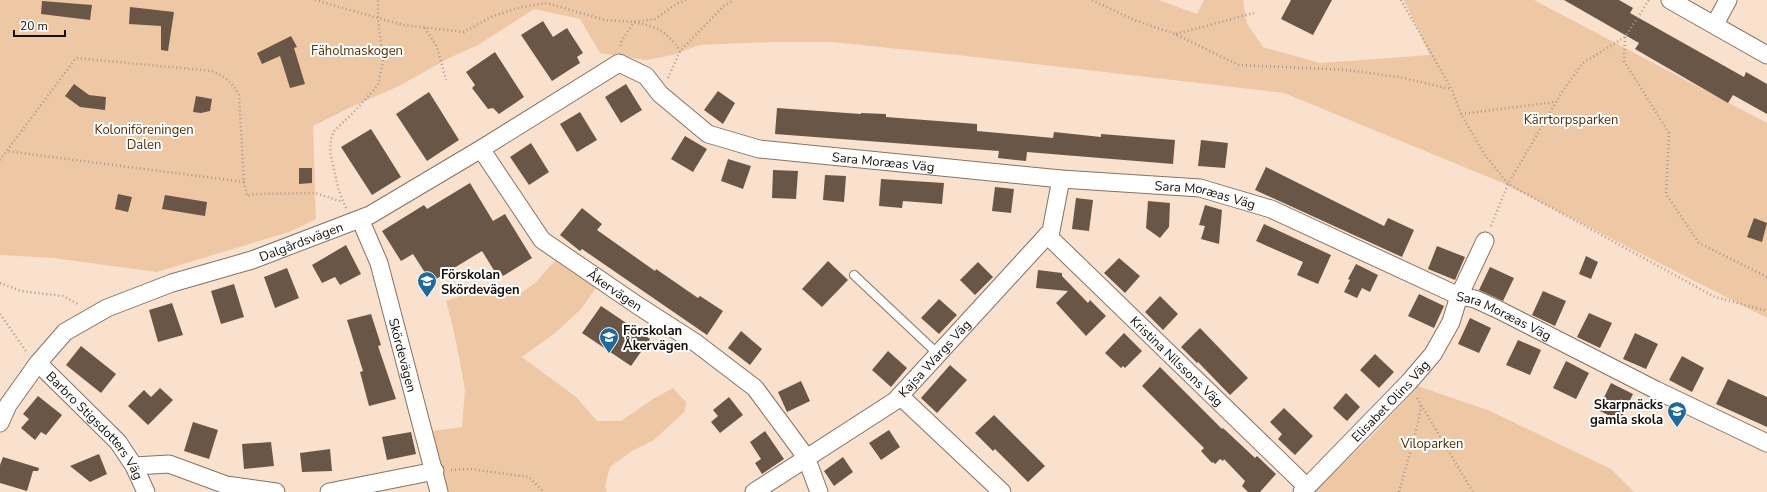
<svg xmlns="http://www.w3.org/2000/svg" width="1767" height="492" viewBox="0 0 1767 492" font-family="'Nunito Sans',sans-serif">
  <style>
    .green { fill: #eec7a5 }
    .building { fill: #695646 }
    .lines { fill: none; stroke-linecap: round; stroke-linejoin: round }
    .service-casing { stroke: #867261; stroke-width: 10 }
    .minor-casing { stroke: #867261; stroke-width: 19 }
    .path { stroke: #ac9a8b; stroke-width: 2.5; stroke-dasharray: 1 3; stroke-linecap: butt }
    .service { stroke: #fff; stroke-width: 8 }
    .minor { stroke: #fff; stroke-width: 17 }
    .labels { text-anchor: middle; stroke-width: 4; stroke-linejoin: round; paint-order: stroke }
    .park-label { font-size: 13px; fill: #532e07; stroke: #fff }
    .street-label { font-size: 13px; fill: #160f08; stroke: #fff }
    .poi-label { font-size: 13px; font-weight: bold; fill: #160f08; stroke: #fff; text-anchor: start }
  </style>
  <rect width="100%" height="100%" fill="#f9e1ce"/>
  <!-- green -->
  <g class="green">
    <path d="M0,0H1159L1197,14L1204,0H1243L1247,24L1263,47L1320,63L1430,55L1404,0H1534L1767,123V318L1503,183L1284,93L966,56L833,42H773L699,45L673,55L646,60L600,53L580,19L534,9L478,45L449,58L399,86L349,108L313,126L316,219L289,232L157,272L53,258L0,255Z"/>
    <path d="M555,261L596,288L581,309L555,333L522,357L576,397L597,421H621L653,399L673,388L686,402L685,411L654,440L632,451L610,467L605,486L607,492H447L432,431L462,427L465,389L454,332L446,301L467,293L517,296L535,283Z"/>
    <path d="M1418,386L1490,411L1611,469L1634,492H1314L1371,437Z"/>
  </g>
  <!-- building -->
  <g class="building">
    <path d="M1291,0H1332L1313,35L1281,19Z"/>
    <path d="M1564,0H1619L1633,8L1630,13L1744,77L1746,72L1767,84V114L1733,95L1728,103L1635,49L1639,43Z"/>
    <path d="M42,1L92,5L90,20L41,14Z"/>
    <path d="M130,7L174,12L168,51L161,50V26L129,24Z"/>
    <path d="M543,21L553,37L567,28L583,53L577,57L580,63L552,81L521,35Z"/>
    <path d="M291,36L297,47L294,48L305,84L290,88L280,56L262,64L257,53Z"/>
    <path d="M495,52L524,97L499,114L493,108L488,109L472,88L475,85L466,72Z"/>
    <path d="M74,84L89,95L106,97L105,110L80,107L65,96Z"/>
    <path d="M626,84L642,110L621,123L605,97Z"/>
    <path d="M718,91L735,103L723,124L704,110Z"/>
    <path d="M429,92L459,140L427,161L396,114Z"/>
    <path d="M196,96L212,99L210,111L201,113L193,112Z"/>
    <path d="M777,108L861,114V113L886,114V117L977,124V131L1053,138L1054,132L1101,137V134L1175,140L1173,164L1027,152L1026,161L998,158L999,151L775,134Z"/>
    <path d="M580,112L597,140L577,152L560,124Z"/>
    <path d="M371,129L401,177L372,195L341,147Z"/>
    <path d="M685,136L707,149L693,172L671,159Z"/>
    <path d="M1201,140L1228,143L1225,168L1198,166Z"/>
    <path d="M531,143L549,172L529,185L510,157Z"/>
    <path d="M728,159L751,166L743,189L721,181Z"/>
    <path d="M1266,167L1384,226L1388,218L1414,230L1402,257L1255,190Z"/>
    <path d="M299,168H312V183L299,184Z"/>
    <path d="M773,170L798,171L796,199L772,198Z"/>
    <path d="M825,175L846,176L844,202L823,200Z"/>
    <path d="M881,179L944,183L942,204L903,201L902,208L879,206Z"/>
    <path d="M470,183L493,221L505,214L532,258L503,276L499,270L495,272L482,251L431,282L413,254L401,261L382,231L424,205L427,209Z"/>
    <path d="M995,187L1014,189L1011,213L992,211Z"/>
    <path d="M118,194L132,197L128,212L115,209Z"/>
    <path d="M165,195L207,202L205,216L162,209Z"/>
    <path d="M1076,198L1093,200L1089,231L1072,229Z"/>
    <path d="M1148,201L1170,203L1169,227L1160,238L1146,228Z"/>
    <path d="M1205,205L1222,210L1219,244L1201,239L1205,226L1199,225Z"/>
    <path d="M582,208L602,224L597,230L655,271L656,269L698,298L700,296L723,311L707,335L582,249L580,251L560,235Z"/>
    <path d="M1754,218L1767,223L1762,242L1747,237Z"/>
    <path d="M1264,224L1331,255L1318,284L1297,275L1303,262L1256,241Z"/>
    <path d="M346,245L361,274L340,285L335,277L322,283L312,265Z"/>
    <path d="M1437,246L1465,257L1455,280L1428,269Z"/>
    <path d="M1586,256L1598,262L1591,279L1579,274Z"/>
    <path d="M1119,258L1140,276L1125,293L1104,273Z"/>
    <path d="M828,261L848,280L822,307L802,289Z"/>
    <path d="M978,262L993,277L975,295L960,280Z"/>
    <path d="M1356,264L1378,275L1370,292L1362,288L1357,298L1344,292L1350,280L1348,279Z"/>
    <path d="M1490,267L1514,278L1503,301L1479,290Z"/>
    <path d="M287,268L299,298L275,308L264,277Z"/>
    <path d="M1038,270L1062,273V276L1088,303L1090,300L1106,316L1086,336L1056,303L1068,291L1036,288Z"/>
    <path d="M234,284L244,317L221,324L211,291Z"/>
    <path d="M1543,291L1566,301L1555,326L1532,315Z"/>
    <path d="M1419,294L1444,306L1434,328L1408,316Z"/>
    <path d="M1160,296L1178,314L1163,330L1145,312Z"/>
    <path d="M939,299L957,315L939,334L921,318Z"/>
    <path d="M172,303L183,335L158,342L149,310Z"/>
    <path d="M601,306L650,339L631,366L582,333Z"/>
    <path d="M1589,313L1612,323L1600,348L1577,337Z"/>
    <path d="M371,314L381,345L378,346L396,399L369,406L360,372L363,371L347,320Z"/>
    <path d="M1470,318L1491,328L1479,353L1458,344Z"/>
    <path d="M1200,328L1248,378L1230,395L1198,362L1197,363L1181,347Z"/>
    <path d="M741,331L762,349L750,365L728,348Z"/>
    <path d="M1124,333L1142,351L1125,368L1123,366L1121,368L1105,353Z"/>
    <path d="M1635,333L1658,344L1646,369L1623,359Z"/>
    <path d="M1518,340L1541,350L1530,375L1506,365Z"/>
    <path d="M81,346L116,374L101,393L66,365Z"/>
    <path d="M888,351L907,368L891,387L872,370Z"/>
    <path d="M1375,354L1394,372L1379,388L1360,370Z"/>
    <path d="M1682,356L1704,368L1692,392L1669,380Z"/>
    <path d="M1566,361L1589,373L1576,399L1553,388Z"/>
    <path d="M950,365L967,380L937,413L921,398Z"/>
    <path d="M1160,367L1222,429L1223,428L1255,458L1257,456L1276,474L1260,492H1248L1242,486L1245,481L1224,459L1223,461L1220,459L1215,464L1213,462L1212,463L1201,451L1204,448L1142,386Z"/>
    <path d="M1728,379L1767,397V427L1716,404Z"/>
    <path d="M801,381L810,401L787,412L778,392Z"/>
    <path d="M1611,383L1633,394L1620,421L1598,410Z"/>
    <path d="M160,388L173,400L148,425L128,406L144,390L151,397Z"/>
    <path d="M1346,393L1360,407L1347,421L1333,408Z"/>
    <path d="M38,396L62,415L46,435L41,432L35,440L21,428L29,419L23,414Z"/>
    <path d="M729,397L743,415L720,433L711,422L718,416L713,410Z"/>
    <path d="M1284,408L1313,436L1295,455L1278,439L1282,434L1270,422Z"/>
    <path d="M994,415L1045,466L1028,482L995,449L993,451L975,433Z"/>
    <path d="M193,422L218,430L209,459L184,451Z"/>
    <path d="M889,430L900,447L881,460L869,443Z"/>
    <path d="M765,431L784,459L762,474L755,463L761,459L750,442Z"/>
    <path d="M411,432L416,454L387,460L382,437Z"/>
    <path d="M271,442L274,466L244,469L242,444Z"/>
    <path d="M330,449L332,471L302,472L300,453Z"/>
    <path d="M99,454L107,474L90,482L70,466Z"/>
    <path d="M3,457L39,468L38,471H33L27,491L0,483V465Z"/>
    <path d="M843,457L853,472L834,486L824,471Z"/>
  </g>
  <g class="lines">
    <defs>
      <path id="service" d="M854,275L938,354"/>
      <g id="minor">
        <path d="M1670,0L1767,55"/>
        <path d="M1715,24L1728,0"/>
        <path id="s1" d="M481,149L542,240L637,305L696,343L755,388L806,457L819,492"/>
        <path id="s2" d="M360,219L379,263L439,492"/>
        <path id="s3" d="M1047,235L1307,487"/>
        <path id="s4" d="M38,363L118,442L134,466L146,492"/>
        <path d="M900,396L1002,492"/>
        <path id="s5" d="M0,423L8,405L38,363L65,332L107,308L172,283L252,260L370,215L481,149L619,63L646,76L660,94L708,134L759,149L1061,179L1200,188L1271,209L1459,296L1475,299L1499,310L1656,390L1767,443"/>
        <path d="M134,466L169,464L226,485L276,492"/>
        <path d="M329,492L435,471"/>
        <path id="s6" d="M754,492L895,401L1051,231L1061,179"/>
        <path id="s7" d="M1302,492L1409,382L1433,354L1451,322L1459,296L1485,241"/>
      </g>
    </defs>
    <!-- service casing -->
    <use href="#service" class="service-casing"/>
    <!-- minor casing -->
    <use href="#minor" class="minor-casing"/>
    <!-- path -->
    <g class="path">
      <path d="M315,0L403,25L464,32L493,16L522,7L547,3L605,20L634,22L655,19L676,4L686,0"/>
      <path d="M1092,0L1134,20L1175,34L1239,65L1348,70L1399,77L1451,89"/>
      <path d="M1401,0L1452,90L1461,114L1484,154L1508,184L1715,297L1767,311"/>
      <path d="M425,28L437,47L446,80"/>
      <path d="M1176,34L1254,13"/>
      <path d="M1625,37L1624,61L1669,133L1666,194L1699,243L1767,277"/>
      <path d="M621,46V42L634,22C660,28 665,30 680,51"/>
      <path d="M668,78L680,51L724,6L734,0"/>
      <path d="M1461,114L1555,102"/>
      <path d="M0,160L76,58L212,71C225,77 232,82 239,95L244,182L6,151"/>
      <path d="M244,182L247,196L255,194L315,193L343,202"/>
      <path d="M346,208L339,191L330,152L331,139L334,131L355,111L378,85L383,62L378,19V0"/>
      <path d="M1491,226L1508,184L1562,92L1583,63L1625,37L1649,0"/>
      <path d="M0,283L21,291L63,296L80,305"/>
      <path d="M0,314L26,351"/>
      <path d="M1417,398L1473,492"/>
      <path d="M451,470L470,469L529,477L544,492"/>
      <path d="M1399,492L1418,424L1421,404"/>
    </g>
    <!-- service -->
    <use href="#service" class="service"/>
    <!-- minor -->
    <use href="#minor" class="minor"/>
  </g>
  <!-- icons -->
  <defs>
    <symbol id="school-pin" viewBox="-11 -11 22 30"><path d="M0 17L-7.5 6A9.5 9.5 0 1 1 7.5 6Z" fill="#20699d" stroke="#fff"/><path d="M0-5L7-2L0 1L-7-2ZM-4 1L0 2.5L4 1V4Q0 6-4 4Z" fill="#fff"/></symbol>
  </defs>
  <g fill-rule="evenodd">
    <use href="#school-pin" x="416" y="270" width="22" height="30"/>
    <use href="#school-pin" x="598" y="326" width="22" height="30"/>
    <use href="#school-pin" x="1666" y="400" width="22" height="30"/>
  </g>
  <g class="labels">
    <!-- park labels -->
    <g class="park-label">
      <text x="357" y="55">Fäholmaskogen</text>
      <text x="1571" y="124">Kärrtorpsparken</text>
      <text x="144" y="134">Koloniföreningen<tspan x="144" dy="15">Dalen</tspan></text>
      <text x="1432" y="448">Viloparken</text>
    </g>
    <!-- street labels -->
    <g class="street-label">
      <text dy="5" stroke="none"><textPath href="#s5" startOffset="1025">Sara Moræas Väg</textPath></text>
      <text dy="5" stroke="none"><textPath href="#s5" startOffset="1349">Sara Moræas Väg</textPath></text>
      <text dy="5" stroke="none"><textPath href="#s5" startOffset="366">Dalgårdsvägen</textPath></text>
      <text dy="5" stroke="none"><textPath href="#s1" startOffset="198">Åkervägen</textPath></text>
      <text dy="5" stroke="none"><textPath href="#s5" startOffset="1673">Sara Moræas Väg</textPath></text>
      <text dy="5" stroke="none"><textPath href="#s2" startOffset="143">Skördevägen</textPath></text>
      <text dy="5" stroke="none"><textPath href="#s6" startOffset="226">Kajsa Wargs Väg</textPath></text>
      <text dy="5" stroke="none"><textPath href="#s3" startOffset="181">Kristina Nilssons Väg</textPath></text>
      <text dy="5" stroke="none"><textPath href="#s7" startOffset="127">Elisabet Olins Väg</textPath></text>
      <text dy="5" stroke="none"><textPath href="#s4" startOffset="85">Barbro Stigsdotters Väg</textPath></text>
    </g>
    <!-- poi labels -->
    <g class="poi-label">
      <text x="441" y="279">Förskolan<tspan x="441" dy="15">Skördevägen</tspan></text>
      <text x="623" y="335">Förskolan<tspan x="623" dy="15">Åkervägen</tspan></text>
      <text x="1663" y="409" text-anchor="end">Skarpnäcks<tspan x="1663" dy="15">gamla skola</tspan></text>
    </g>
  </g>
  <!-- scale -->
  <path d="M14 30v6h51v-6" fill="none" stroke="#160f08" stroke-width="2"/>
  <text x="20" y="30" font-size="12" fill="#160f08" stroke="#ffffff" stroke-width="3" paint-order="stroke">20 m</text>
</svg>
